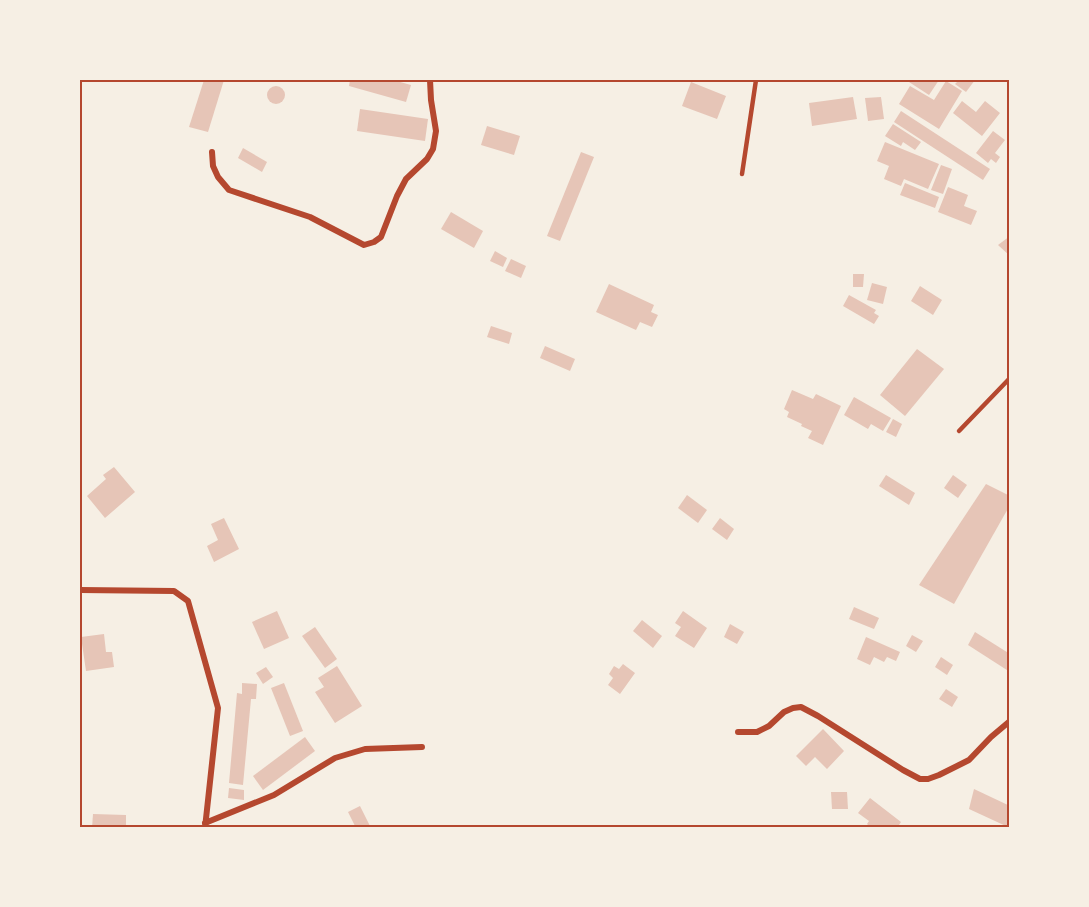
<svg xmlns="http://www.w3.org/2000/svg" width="1089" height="907" viewBox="0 0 1089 907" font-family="Montserrat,sans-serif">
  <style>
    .building { fill: #e6c5b7 }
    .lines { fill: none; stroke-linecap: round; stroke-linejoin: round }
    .service { stroke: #b5482f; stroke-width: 4.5 }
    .minor { stroke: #b5482f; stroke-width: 6 }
    .neatline { fill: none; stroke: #b5482f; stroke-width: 2 }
  </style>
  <rect width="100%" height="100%" fill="#f6efe4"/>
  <!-- building -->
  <g class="building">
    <path d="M204,80H224L208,132L189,127Z"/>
    <path d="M350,80H393L411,85L406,102L349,86Z"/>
    <path d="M910,80H939L929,95L909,82Z"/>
    <path d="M959,80H975L966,92L955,84Z"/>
    <path d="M946,81L962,91L939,129L899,104L910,86L934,100Z"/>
    <path d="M691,82L726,96L717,119L682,106Z"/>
    <circle cx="276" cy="95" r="9"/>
    <path d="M853,97L857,119L812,126L809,103Z"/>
    <path d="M881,97L884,119L868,121L865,98Z"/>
    <path d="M962,101L976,112L985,101L1000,113L982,136L953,113Z"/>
    <path d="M360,109L428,119L425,141L357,131Z"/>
    <path d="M901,111L990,169L983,180L894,122Z"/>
    <path d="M893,124L921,142L915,150L903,142L901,146L885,136Z"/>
    <path d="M487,126L520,136L514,155L481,145Z"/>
    <path d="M993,131L1005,140L995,153L1000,157L996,163L991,159L988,163L976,153Z"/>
    <path d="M885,142L939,164L928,189L904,179L901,186L884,179L889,166L877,161Z"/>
    <path d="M243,148L267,162L262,172L238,158Z"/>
    <path d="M581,152L594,157L560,241L547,236Z"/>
    <path d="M941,165L952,169L943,194L931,190Z"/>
    <path d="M905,183L939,197L935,208L900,195Z"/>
    <path d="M948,187L968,195L964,206L977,211L971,225L938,212Z"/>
    <path d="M451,212L483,231L474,248L441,229Z"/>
    <path d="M1010,236V256L998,245Z"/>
    <path d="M495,251L507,258L503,267L490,261Z"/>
    <path d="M511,259L526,266L521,278L505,271Z"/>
    <path d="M853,274H864L863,287H853Z"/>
    <path d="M872,283L887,287L883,304L867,300Z"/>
    <path d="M609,284L654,305L651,312L658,315L652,327L640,322L636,330L596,312Z"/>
    <path d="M920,286L942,300L933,315L911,301Z"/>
    <path d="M849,295L876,310L874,313L879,316L874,324L843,306Z"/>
    <path d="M491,326L512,333L509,344L487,337Z"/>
    <path d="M545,346L575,359L570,371L540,358Z"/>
    <path d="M917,349L944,369L905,416L880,395Z"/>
    <path d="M792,390L813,399L816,394L841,406L823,445L808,438L812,431L801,426L802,424L787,417L789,412L784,409Z"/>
    <path d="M854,397L891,418L883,431L871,424L868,429L844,415Z"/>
    <path d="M893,419L902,424L896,437L886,432Z"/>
    <path d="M114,467L135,492L105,518L87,496L106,479L103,475Z"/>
    <path d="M886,475L915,493L909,505L879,486Z"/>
    <path d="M953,475L967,485L958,498L944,488Z"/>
    <path d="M986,484L1010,496V505L954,604L919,585Z"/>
    <path d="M687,495L707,510L698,523L678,508Z"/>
    <path d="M224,518L239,549L214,562L207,546L218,540L211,524Z"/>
    <path d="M720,518L734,529L727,540L712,529Z"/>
    <path d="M854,607L879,618L874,629L849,619Z"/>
    <path d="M277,611L289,638L264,649L252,622Z"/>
    <path d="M683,611L707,628L694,648L675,636L681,627L675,623Z"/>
    <path d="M642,620L662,636L653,648L633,631Z"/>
    <path d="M730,624L744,632L737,644L724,637Z"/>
    <path d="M315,627L337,659L325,668L302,636Z"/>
    <path d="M975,632L1010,654V672L968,645Z"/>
    <path d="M104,634L106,652H112L114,667L86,671L81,637Z"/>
    <path d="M912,635L923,641L916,652L906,646Z"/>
    <path d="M866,637L900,652L896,661L887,657L884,662L874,657L870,665L857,659Z"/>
    <path d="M941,657L953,665L947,675L935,667Z"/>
    <path d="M623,664L635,673L620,694L608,685L613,678L609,674L614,666L619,669Z"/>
    <path d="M337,666L362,706L335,723L315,692L324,687L318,678Z"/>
    <path d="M266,667L273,677L263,684L256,673Z"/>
    <path d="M242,683L257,684L256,699H251L243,785L229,783L237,693L242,694Z"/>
    <path d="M284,683L303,731L290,736L271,688Z"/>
    <path d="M946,689L958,697L952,707L939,699Z"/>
    <path d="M823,729L844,751L827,769L815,757L806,766L796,756Z"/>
    <path d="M305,737L315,751L263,790L253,776Z"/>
    <path d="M229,788L244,790V800L228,798Z"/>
    <path d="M974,789L1010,806V823L1008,827L969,809Z"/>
    <path d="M831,792H847L848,809H832Z"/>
    <path d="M870,798L901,822L897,828H871L867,824L869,821L858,813Z"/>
    <path d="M360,806L371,828H356L348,812Z"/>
    <path d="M93,814L126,815V828H92Z"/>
  </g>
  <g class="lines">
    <!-- service -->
    <g class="service">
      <path d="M742,174L756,80"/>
      <path d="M959,431L1010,378"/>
    </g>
    <!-- minor -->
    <g class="minor">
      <path d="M212,152L213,166L218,177L229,190L310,217L364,245L374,242L381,237L397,196L406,179L427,159L433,149L436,131L431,100L430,80"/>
      <path d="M80,590L174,591L188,601L218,708L205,828"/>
      <path d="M738,732H757L769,726L784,712L793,708L801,707L818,716L903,770L920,779H928L939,775L969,760L991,737L1010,721"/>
      <path d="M205,823L274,795L335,758L365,749L422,747"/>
    </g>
  </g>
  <!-- border -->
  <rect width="1089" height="907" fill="none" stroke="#f6efe4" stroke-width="162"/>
  <rect x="81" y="81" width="927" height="745" class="neatline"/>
</svg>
